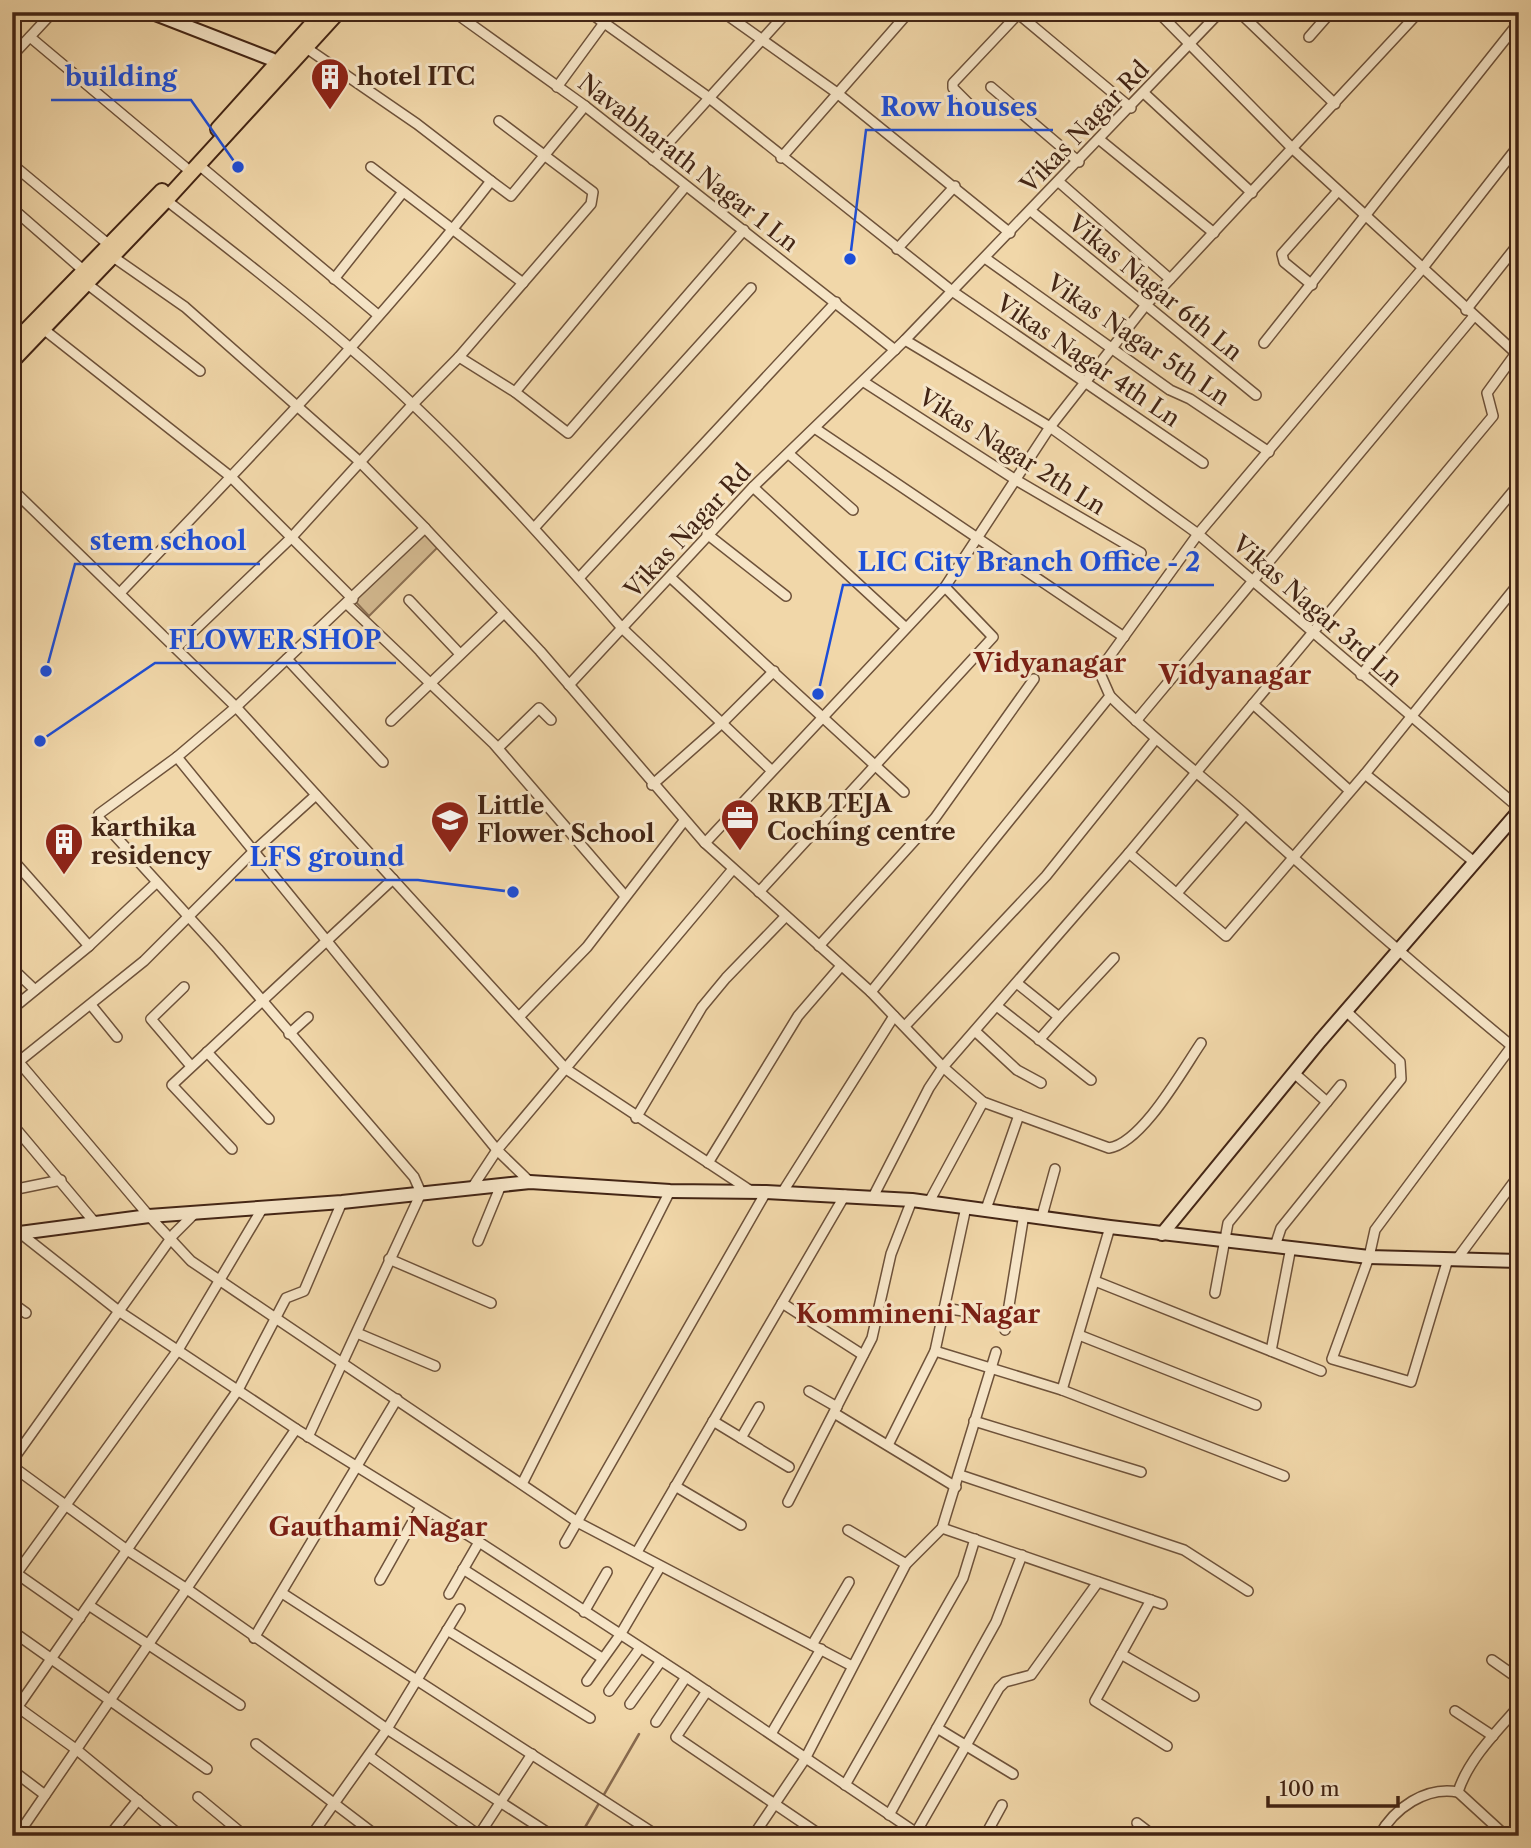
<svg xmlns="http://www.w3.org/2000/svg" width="1531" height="1848" viewBox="0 0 1531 1848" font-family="'Libre Caslon Text',serif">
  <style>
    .green { fill: #d3b990; stroke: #8b6f52; stroke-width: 2 }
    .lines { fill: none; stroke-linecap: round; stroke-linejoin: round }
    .stream { stroke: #886b50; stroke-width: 2.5 }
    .street-casing { stroke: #6e523a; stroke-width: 12 }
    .secondary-casing { stroke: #432515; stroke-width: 16 }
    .primary-casing { stroke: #432515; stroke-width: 18 }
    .street { stroke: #f6e5c7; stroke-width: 9 }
    .secondary { stroke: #f6e5c7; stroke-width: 12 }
    .primary { stroke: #f1d7a9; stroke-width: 14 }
    .labels { text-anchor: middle; stroke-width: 6; stroke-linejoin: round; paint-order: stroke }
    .poi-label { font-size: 24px; font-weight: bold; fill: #432515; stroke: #f6e5c7; text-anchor: start }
    .street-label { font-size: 24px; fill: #432515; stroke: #f6e5c7 }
    .neighbourhood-label { font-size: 26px; font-weight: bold; fill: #7a1f14; stroke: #f6e5c7 }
    .leader { fill: none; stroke: #1d4ed8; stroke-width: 2.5 }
    .callout-dot { fill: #1d4ed8; stroke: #f6e5c7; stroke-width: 2.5 }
    .callout-label { font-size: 26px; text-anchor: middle; font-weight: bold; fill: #1d4ed8; stroke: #f6e5c7; stroke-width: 6; stroke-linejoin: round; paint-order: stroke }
  </style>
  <rect width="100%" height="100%" fill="#f1d7a9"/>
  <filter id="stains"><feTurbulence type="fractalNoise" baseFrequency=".00286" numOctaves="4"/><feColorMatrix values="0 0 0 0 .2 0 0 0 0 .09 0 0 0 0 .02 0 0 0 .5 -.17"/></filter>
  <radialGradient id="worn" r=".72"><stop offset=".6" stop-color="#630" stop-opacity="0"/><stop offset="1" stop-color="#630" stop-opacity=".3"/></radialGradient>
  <!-- green -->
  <path class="green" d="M425,528L440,545L369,616L353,599Z"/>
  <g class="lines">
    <!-- stream -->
    <path class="stream" d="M580,1836L639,1734"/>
    <defs>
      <g id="street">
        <path d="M454,12L585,106L895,350"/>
        <path d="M589,12L708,97L952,291L1203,463"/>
        <path d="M723,12L837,93L1010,233"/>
        <path d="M1016,12L1131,108"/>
        <path d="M1158,12L1293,149L1519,356"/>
        <path d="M1239,12L1335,104"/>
        <path d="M30,37L185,167"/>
        <path d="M1309,37L1331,12"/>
        <path d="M305,47L417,124L491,181"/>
        <path d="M12,56L53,12"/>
        <path d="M557,87L604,23"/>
        <path d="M991,87L1079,162"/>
        <path d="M1145,94L1252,193"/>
        <path d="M974,109L953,88V83L1020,12"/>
        <path d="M1100,140L1214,233"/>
        <path d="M781,158L909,12"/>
        <path d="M653,160L787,12"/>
        <path d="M12,164L108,244"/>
        <path d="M199,165L378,315"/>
        <path d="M371,167L523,283"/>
        <path d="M1059,182L1170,279"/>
        <path d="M166,200C228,248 290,296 349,347C448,431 537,530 622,628L753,487L905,340L1220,12"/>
        <path d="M12,208L83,270"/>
        <path d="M1031,211L1256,395"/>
        <path d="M897,249L955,186"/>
        <path d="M109,254L185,307L359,461L425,528L236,707L177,757L99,814L98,817L218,949L414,1177L421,1193L308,1437"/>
        <path d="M985,258L1170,390L1190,399L1269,452"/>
        <path d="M334,279L403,192"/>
        <path d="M86,283L200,371"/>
        <path d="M1312,285L1284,262L1282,254L1338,191"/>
        <path d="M1466,310L1519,243"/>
        <path d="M42,328L231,477L353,599"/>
        <path d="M905,340L1050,427L1198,534L1519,808"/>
        <path d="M1264,343L1519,22"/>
        <path d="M459,357L515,392L568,433L744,230"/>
        <path d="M864,382L1016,480L1141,553"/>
        <path d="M515,392L686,186"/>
        <path d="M816,429L1124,637"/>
        <path d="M789,454L853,510"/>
        <path d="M753,487L906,628"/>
        <path d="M12,489L236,707L566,1069L751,1191"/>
        <path d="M535,527L751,288"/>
        <path d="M425,528L540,651L705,843"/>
        <path d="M707,534L786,596"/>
        <path d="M670,577L904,792"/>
        <path d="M579,578L836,302"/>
        <path d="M121,592C248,459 378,326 491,181L511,196L585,106"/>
        <path d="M409,600L460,654"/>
        <path d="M347,604L494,744L625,896"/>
        <path d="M176,648L291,538L412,405L459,357L591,204L593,192L499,121"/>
        <path d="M287,659L383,762"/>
        <path d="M1361,675L1519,484"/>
        <path d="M569,685L622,628L771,770"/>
        <path d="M1110,696C1153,739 1200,774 1246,815C1335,896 1426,975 1519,1052"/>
        <path d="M1253,704L1350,791"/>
        <path d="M391,721L504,613"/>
        <path d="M1136,721L1474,316"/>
        <path d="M498,748L539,708L551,720"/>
        <path d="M177,757L497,1150L530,1182"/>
        <path d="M1365,774L1473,861"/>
        <path d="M652,785L722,723L774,671"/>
        <path d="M1129,853L1226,936L1365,774L1519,583"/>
        <path d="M12,859L89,946"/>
        <path d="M759,892L993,637L945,587"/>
        <path d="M1177,893L1245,815"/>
        <path d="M819,946L935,818L1034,679"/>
        <path d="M12,968L35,990"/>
        <path d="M1018,984L1059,1017L1114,958"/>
        <path d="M184,987L151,1019L191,1066"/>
        <path d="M871,992L1110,696L1099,671L1198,534L1422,269L1519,145"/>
        <path d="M91,1005L117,1037"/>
        <path d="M998,1007L1091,1080"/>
        <path d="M12,1009L89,946L156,883"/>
        <path d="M519,1017L587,947L684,821"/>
        <path d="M905,1026L1046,876L1155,740"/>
        <path d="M975,1031L1017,1070L1041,1083"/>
        <path d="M289,1034L308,1017"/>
        <path d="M1039,1040L1059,1017"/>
        <path d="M1201,1043C1182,1071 1142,1143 1109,1148L983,1102L943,1067L871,992L705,843L945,587L1050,427L1145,306L1419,12"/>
        <path d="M207,1052L269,1119"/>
        <path d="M12,1054L149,1216L191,1261L579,1523L852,1666"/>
        <path d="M12,1067L144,961L254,851L316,795"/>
        <path d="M1294,1073L1327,1102"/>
        <path d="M636,1118L702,1007L726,978L786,916"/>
        <path d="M12,1124L96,1224"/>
        <path d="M232,1149L172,1085L393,879"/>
        <path d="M708,1163L798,1016L841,966"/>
        <path d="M472,1188L497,1150L733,869"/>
        <path d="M12,1190L61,1180"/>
        <path d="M782,1193L894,1016"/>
        <path d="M873,1197L929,1088L943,1067L1129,853L1493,416L1487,393L1519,349"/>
        <path d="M929,1202L983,1102"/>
        <path d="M986,1209L1019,1115"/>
        <path d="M1042,1216L1055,1169"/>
        <path d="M20,1233L120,1312L296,1429L479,1542L686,1677L921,1836"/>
        <path d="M478,1241L501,1185"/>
        <path d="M1275,1246L1281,1228L1401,1079L1400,1062L1346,1011"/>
        <path d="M389,1259L491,1303"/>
        <path d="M1448,1259L1411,1382L1332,1359L1369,1257L1375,1230L1512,1046"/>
        <path d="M1457,1259L1519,1175"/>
        <path d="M1095,1281L1321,1371"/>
        <path d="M1215,1293L1228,1223L1341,1085"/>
        <path d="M12,1303L26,1313"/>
        <path d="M782,1303L863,1355"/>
        <path d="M944,1308L1007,1318"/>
        <path d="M1005,1330L1024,1214"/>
        <path d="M357,1333L435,1366"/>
        <path d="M1079,1335L1256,1405"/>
        <path d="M935,1351L1062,1390L1284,1476"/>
        <path d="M1271,1351L1291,1247"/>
        <path d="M1062,1390L1110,1227"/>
        <path d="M809,1391L837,1407"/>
        <path d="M834,1413L956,1487"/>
        <path d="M713,1421L789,1467"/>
        <path d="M974,1421L1141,1472"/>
        <path d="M741,1438L759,1407"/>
        <path d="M888,1445L935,1351L966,1207"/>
        <path d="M12,1461L174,1234L195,1213"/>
        <path d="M12,1466L127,1550L187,1589L387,1729L311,1836"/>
        <path d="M960,1475L1184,1550L1248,1591"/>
        <path d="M522,1484L670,1191"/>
        <path d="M675,1486L741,1525"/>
        <path d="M788,1502L872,1338L891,1254L912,1200"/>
        <path d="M942,1528L1162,1604"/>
        <path d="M848,1530L906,1564"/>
        <path d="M565,1543L766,1192"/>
        <path d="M637,1552L845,1195"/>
        <path d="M463,1569L602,1658"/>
        <path d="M13,1571L80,1618"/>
        <path d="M16,1574L178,1350L262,1209"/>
        <path d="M380,1580L421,1507"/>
        <path d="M282,1593L658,1836"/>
        <path d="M449,1594L479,1542"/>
        <path d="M1151,1600L1095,1701L1167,1746"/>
        <path d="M90,1606L240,1705"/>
        <path d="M460,1609L387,1729L553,1836"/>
        <path d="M584,1612L607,1572"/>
        <path d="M447,1630L590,1718"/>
        <path d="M12,1631L207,1769"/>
        <path d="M254,1638L397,1399"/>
        <path d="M812,1645L849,1582"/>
        <path d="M1121,1654L1194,1696"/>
        <path d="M1492,1660L1519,1679"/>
        <path d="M587,1681L620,1635L660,1567"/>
        <path d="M609,1691L640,1648"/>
        <path d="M707,1691L676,1737L822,1836"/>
        <path d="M12,1703L77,1750L181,1836"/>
        <path d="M630,1704L661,1661"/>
        <path d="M1455,1711L1493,1736"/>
        <path d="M12,1715L238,1390L286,1298L304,1291L342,1202"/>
        <path d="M656,1722L686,1677"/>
        <path d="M771,1734L821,1649"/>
        <path d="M256,1744L377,1836"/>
        <path d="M369,1756L480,1836"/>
        <path d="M12,1770L45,1795"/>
        <path d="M1013,1774L937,1728L996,1622L1022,1555"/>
        <path d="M845,1785L963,1578L975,1539"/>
        <path d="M198,1797L245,1836"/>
        <path d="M889,1815L937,1728"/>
        <path d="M1137,1823L1154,1836"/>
        <path d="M479,1835L532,1754"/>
        <path d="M17,1836L296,1429"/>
        <path d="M109,1836L138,1800"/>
        <path d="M753,1836L805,1759L906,1564L942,1528L996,1352"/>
        <path d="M914,1836L999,1688L1005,1682L1031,1675L1098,1582"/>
        <path d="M985,1836L1002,1805"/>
        <path d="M1379,1836C1394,1808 1426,1786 1458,1792"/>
        <path d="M1506,1836L1458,1792C1468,1760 1497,1731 1519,1706"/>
      </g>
      <g id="secondary">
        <path d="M150,12L271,59L285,68"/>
        <path d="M12,1234L149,1216L342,1202L530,1182L670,1191L766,1192L912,1200L1110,1227L1369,1257L1519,1261"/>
        <path d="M1162,1234L1320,1041L1519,811"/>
      </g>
      <g id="primary">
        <path d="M218,129L323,12"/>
        <path d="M12,345L162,191"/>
        <path d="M12,361L166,200L338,12"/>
      </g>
    </defs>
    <!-- street casing -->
    <use href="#street" class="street-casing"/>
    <!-- secondary casing -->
    <use href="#secondary" class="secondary-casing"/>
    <!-- primary casing -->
    <use href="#primary" class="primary-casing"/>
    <!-- street -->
    <use href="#street" class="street"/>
    <!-- secondary -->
    <use href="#secondary" class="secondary"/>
    <!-- primary -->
    <use href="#primary" class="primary"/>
  </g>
  <!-- icons -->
  <defs>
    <symbol id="building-pin" viewBox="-11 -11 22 30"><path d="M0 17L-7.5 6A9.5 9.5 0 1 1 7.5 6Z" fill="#8f2418" stroke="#f6e5c7"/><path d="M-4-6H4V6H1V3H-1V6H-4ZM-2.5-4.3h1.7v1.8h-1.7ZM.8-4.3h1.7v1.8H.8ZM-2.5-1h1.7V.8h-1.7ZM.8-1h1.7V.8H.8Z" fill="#fff"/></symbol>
    <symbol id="office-pin" viewBox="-11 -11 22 30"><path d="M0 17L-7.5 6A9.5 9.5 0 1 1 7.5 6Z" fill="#8f2418" stroke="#f6e5c7"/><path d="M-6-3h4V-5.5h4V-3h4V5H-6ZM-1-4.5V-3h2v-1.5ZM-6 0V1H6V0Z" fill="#fff"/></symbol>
    <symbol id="school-pin" viewBox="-11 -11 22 30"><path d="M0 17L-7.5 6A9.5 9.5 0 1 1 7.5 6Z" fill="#8f2418" stroke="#f6e5c7"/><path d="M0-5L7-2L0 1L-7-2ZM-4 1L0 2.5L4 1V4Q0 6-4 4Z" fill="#fff"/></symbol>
  </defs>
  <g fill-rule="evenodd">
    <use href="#building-pin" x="308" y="55" width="44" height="60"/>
    <use href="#office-pin" x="718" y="796" width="44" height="60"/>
    <use href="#school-pin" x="428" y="798" width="44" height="60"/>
    <use href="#building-pin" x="42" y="820" width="44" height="60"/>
  </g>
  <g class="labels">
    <!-- poi labels -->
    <g class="poi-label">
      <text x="357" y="85">hotel ITC</text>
      <text x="767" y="812">RKB TEJA<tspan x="767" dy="28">Coching centre</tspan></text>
      <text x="477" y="814">Little<tspan x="477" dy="28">Flower School</tspan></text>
      <text x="91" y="836">karthika<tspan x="91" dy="28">residency</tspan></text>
    </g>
    <!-- street labels -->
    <g class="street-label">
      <text transform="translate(1085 127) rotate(-46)" y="8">Vikas Nagar Rd</text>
      <text transform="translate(688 163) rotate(38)" y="8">Navabharath Nagar 1 Ln</text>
      <text transform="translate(1155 288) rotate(39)" y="8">Vikas Nagar 6th Ln</text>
      <text transform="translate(1138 340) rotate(34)" y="8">Vikas Nagar 5th Ln</text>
      <text transform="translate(1088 361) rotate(34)" y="8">Vikas Nagar 4th Ln</text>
      <text transform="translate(1012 452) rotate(32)" y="8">Vikas Nagar 2th Ln</text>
      <text transform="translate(688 531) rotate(-47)" y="8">Vikas Nagar Rd</text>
      <text transform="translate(1317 611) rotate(41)" y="8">Vikas Nagar 3rd Ln</text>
    </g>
    <!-- neighbourhood labels -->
    <g class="neighbourhood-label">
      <text x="1050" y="672">Vidyanagar</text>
      <text x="1235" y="684">Vidyanagar</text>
      <text x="918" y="1323">Kommineni Nagar</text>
      <text x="378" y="1536">Gauthami Nagar</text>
    </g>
  </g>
  <!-- callouts -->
  <path class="leader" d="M238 167L191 100H51M850 259L866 130H1053M46 671L75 564H260M818 694L843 585H1214M40 741L155 663H396M513 892L418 880H235"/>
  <g class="callout-dot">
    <circle cx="238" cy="167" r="7"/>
    <circle cx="850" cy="259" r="7"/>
    <circle cx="46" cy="671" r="7"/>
    <circle cx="818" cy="694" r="7"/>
    <circle cx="40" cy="741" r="7"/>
    <circle cx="513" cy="892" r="7"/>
  </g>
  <g class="callout-label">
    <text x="121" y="86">building</text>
    <text x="959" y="116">Row houses</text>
    <text x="168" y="550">stem school</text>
    <text x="1029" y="571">LIC City Branch Office - 2</text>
    <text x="275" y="649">FLOWER SHOP</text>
    <text x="327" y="866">LFS ground</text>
  </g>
  <!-- margin -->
  <rect width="1531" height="1848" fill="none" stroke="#f1d7a9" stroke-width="42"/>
  <rect x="14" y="14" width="1503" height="1820" fill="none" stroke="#432515" stroke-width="3.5"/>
  <rect x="21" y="21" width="1489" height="1806" fill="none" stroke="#432515" stroke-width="2"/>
  <!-- scale -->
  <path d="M1268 1796v10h130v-10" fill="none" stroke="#432515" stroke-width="3.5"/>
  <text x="1279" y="1796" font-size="21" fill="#432515" stroke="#f6e5c7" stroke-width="5" paint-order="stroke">100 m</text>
  <rect width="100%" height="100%" filter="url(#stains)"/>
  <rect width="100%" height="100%" fill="url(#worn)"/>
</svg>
